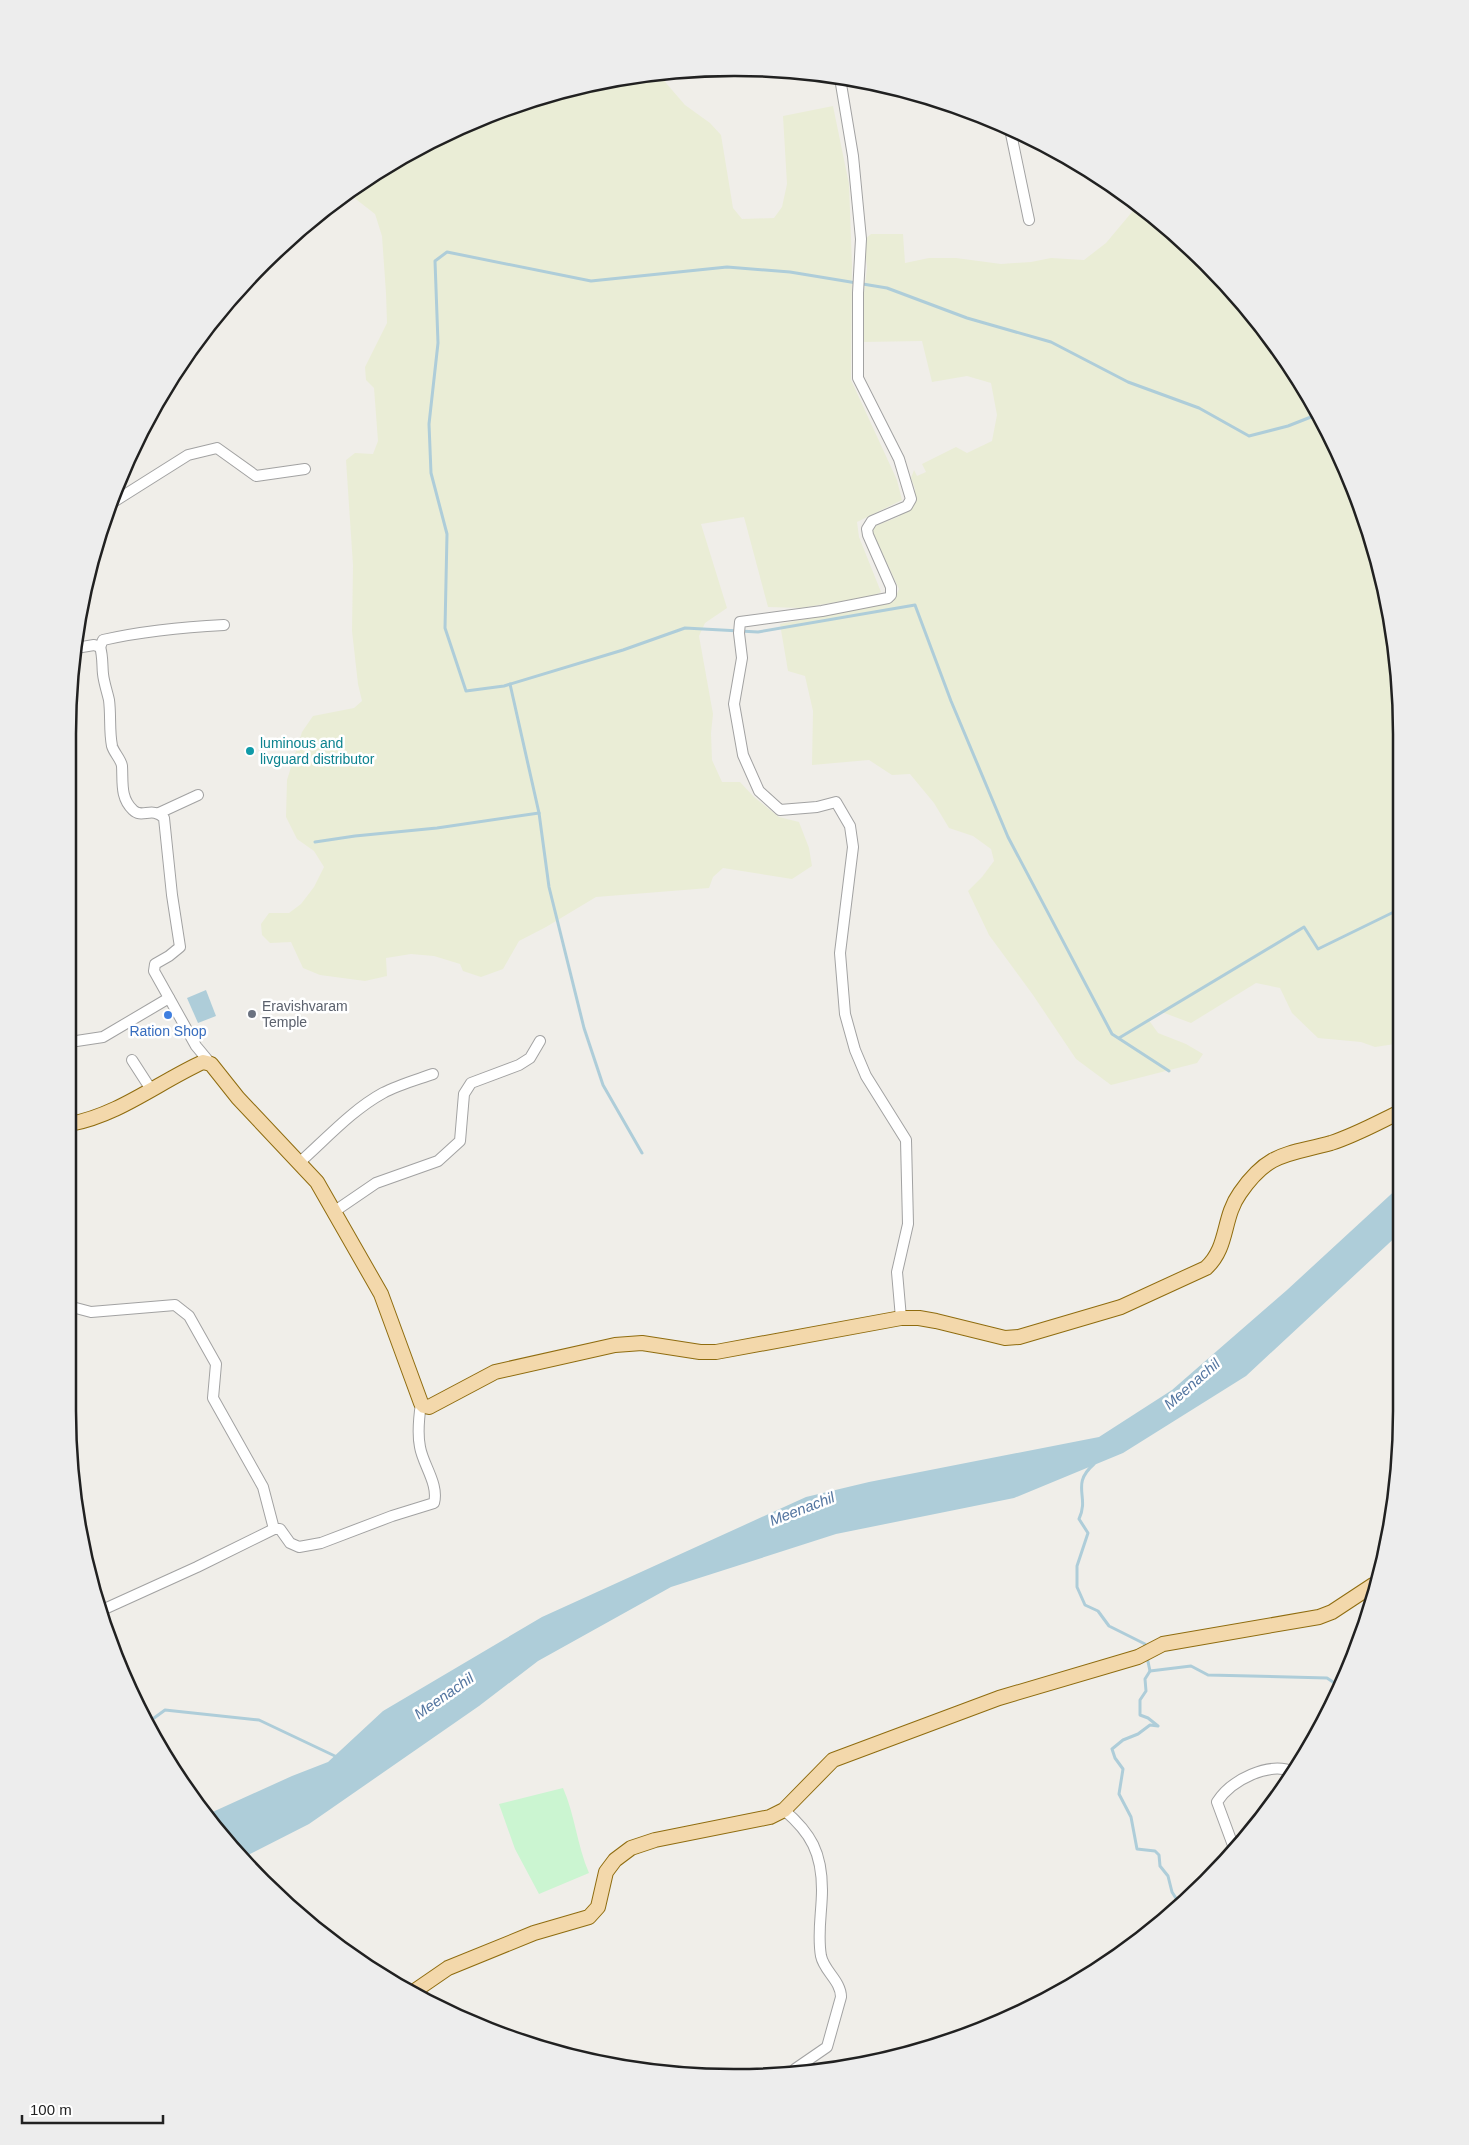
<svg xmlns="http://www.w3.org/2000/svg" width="1469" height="2145" viewBox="0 0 1469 2145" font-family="Arial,sans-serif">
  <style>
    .farmland { fill: #eaedd6 }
    .park { fill: #cbf5d1 }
    .water { fill: #aecdd9 }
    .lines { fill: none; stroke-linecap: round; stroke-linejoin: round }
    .stream { stroke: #aecdd9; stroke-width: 3 }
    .minor-casing { stroke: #a2a2a2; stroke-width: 12 }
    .major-casing { stroke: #8f6c0f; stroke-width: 16 }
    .minor { stroke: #fff; stroke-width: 10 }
    .major { stroke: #f3d8ab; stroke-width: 14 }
    .culture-dot { fill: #0f9aa8; stroke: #fff; stroke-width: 2 }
    .worship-dot { fill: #6b7280; stroke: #fff; stroke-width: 2 }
    .shop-dot { fill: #3f7fe0; stroke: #fff; stroke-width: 2 }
    .labels { text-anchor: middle; stroke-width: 5; stroke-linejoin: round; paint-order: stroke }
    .culture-label { font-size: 14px; fill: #0d838f; stroke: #fff; text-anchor: start }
    .worship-label { font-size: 14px; fill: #5b616d; stroke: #fff; text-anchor: start }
    .shop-label { font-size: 14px; fill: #366cbe; stroke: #fff }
    .water-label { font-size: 15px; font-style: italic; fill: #5375a0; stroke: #fff }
    .rim { fill: none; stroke: #212121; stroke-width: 2.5 }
  </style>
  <rect width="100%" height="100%" fill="#f0eee9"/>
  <!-- farmland -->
  <g class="farmland">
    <path d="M662,75L666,83L685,105L710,123L721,135L733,208L742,219L774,218L782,207L787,184L783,116L833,106L849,184L852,265L851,380L897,480L902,500L857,522L859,537L881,592L873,596L801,608L768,607L744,517L701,524L727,608L705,623L699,636L713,714L711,733L712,760L722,782H740L754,797L779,817L799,822L809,848L812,866L792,879L723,868L713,877L709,888L596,897L546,927L519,941L503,969L481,977L463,971L460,964L434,956L411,954L386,958L387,976L365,981L320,975L303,968L291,942L270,943L262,935L261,924L269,913H289L301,904L314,887L324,867L314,851L297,839L286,817L287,780L302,732L313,716L354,708L362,701L358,684L352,631L353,565L346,460L355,453L373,454L378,441L374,388L366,380L365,367L387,323L386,293L382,236L375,214L348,193L364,180L479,118L604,80Z"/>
    <path d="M1137,206L1206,263L1289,364L1351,479L1389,604L1401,734V1041L1395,1044L1375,1047L1361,1042L1318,1038L1292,1013L1280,988L1256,983L1191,1023L1159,1011L1148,1019L1158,1033L1186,1044L1203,1054L1197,1063L1111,1085L1076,1059L1033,995L989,935L968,891L982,877L994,861L991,849L973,836L949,828L934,803L910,774L892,775L869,760L812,765L813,711L805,676L788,671L780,624L893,602L899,589L873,533V527L898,517L914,506L915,489L911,478L914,470L917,476L926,472L922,464L956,447L967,453L992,441L997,415L991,383L967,376L932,382L922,341L862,342L863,301L867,268L864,240L871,234H903L905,263L929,258H956L1001,264L1031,262L1051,258L1084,260L1106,243Z"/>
  </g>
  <!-- park -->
  <path class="park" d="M563,1788C575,1815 577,1845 589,1873L539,1894L515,1849L499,1804Z"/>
  <!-- water -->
  <g class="water">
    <path d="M206,990L216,1016L198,1023L187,998Z"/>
    <path d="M1401,1185V1232L1246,1376L1123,1453L1014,1498L836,1534L671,1587L538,1661L479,1706L309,1824L242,1858L206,1815L292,1776L328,1762L383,1711L542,1617L806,1497L869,1482L1099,1437L1172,1390L1287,1290Z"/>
  </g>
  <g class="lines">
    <!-- stream -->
    <g class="stream">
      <path d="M510,684L539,813L549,887L584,1028L603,1085L642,1153"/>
      <path d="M315,842L355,836L437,828L539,813"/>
      <path d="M1119,1038L1304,927L1318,949L1402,908"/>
      <path d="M1169,1071L1112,1034L1008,837L951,701L915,605L758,632L685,628L623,650L504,686L466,691L445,628L447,534L431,473L429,424L438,343L435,261L447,252L591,281L727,267L790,272L887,288L967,318L1051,342L1128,382L1199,408L1249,436L1288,426L1316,415"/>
      <path d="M1094,1464C1070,1485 1090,1496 1079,1519L1088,1533L1077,1566V1587L1085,1605L1098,1611L1109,1626L1145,1644L1146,1649"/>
      <path d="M1147,1657L1150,1671L1145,1679L1146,1691L1140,1700V1715L1148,1718L1158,1726L1150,1725L1138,1734L1123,1740L1112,1749L1115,1758L1123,1769L1119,1794L1131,1817L1137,1849L1155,1851L1159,1855L1160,1866L1168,1876L1172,1892L1179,1903"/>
      <path d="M1150,1671L1191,1666L1208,1675L1327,1678L1339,1686"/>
      <path d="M150,1721L165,1710L259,1720L337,1757"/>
    </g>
    <defs>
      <g id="minor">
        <path d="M840,78L853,156L861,239L858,293V378L899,459L911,499L907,506L872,521L867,529L868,535L891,587V595L888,598L822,611L740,622L739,633L742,658L734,704L743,755L759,791L780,810L817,807L836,802L850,826L853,847L840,953L845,1014L855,1050L866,1076L906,1140L908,1224L897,1272L901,1318"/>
        <path d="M1010,129L1029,220"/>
        <path d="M115,501L188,455L217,448L256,476L305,469"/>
        <path d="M100,647L103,640C143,631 183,627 224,625"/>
        <path d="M76,648L94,645L100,647C103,656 102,665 103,674C104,683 107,691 109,700C111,715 109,731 112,746C114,753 121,759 122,766C123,782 120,798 133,810C142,819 152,806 164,818L172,895L180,947L169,956L155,964L154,971L196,1046L211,1064"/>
        <path d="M159,813L198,795"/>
        <path d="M70,1042L103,1037L169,998"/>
        <path d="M132,1060L152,1091"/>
        <path d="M300,1162C326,1139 352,1110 383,1093C398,1085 416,1080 433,1074"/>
        <path d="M335,1211L376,1183L438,1161L460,1141L464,1094L471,1083L519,1065L530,1058L540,1041"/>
        <path d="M72,1307L91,1312L175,1305L189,1316L216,1364L213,1398L263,1487L274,1529"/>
        <path d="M100,1611L197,1567L274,1529H280L290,1543L299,1547L321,1543L392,1516L434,1503C439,1484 423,1465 420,1447C417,1433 419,1417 421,1403"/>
        <path d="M784,1810C811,1833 822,1853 822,1890C822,1912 817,1933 821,1956C824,1971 841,1981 841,1997L827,2047L795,2069"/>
        <path d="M1234,1848L1217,1802C1231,1780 1269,1761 1294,1772"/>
      </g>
      <g id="major">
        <path d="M70,1124C119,1115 159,1082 203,1062L211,1064L238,1098L317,1182L381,1294L421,1403L424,1406L429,1407L495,1372L615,1345L642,1343L700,1352H716L901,1318H919L936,1321L1005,1338L1019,1337L1121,1307L1206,1268C1229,1247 1222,1218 1240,1193C1269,1151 1288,1155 1331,1143C1356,1135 1379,1122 1402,1111"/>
        <path d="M416,1990L448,1968L534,1933L589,1917L598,1907L606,1872L615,1860L631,1848L655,1840L770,1817L784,1810L833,1760L999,1698L1138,1657L1163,1644L1319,1617L1332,1612L1373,1585"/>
      </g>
    </defs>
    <!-- minor casing -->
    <use href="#minor" class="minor-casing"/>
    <!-- major casing -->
    <use href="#major" class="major-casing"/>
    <!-- minor -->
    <use href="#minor" class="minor"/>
    <!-- major -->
    <use href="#major" class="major"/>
  </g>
  <!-- markers -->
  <circle class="culture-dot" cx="250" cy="751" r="5"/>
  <circle class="worship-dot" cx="252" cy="1014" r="5"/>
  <circle class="shop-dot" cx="168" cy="1015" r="5"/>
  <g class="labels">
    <!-- culture labels -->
    <g class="culture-label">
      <text x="260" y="748">luminous and<tspan x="260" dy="16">livguard distributor</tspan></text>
    </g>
    <!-- worship labels -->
    <g class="worship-label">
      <text x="262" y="1011">Eravishvaram<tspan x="262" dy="16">Temple</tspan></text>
    </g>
    <!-- shop labels -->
    <g class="shop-label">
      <text x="168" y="1036">Ration Shop</text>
    </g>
    <!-- water labels -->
    <g class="water-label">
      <text transform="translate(1192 1384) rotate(-41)" y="5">Meenachil</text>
      <text transform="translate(802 1509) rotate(-21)" y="5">Meenachil</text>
      <text transform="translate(444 1696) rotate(-35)" y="5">Meenachil</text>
    </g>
  </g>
  <!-- crop -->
  <path d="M0 0H1469V2145H0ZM734 76H735A658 658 0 0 1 1393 734V1411A658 658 0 0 1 735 2069H734A658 658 0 0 1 76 1411V734A658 658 0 0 1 734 76Z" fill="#ededed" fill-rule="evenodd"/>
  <path class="rim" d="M734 76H735A658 658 0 0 1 1393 734V1411A658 658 0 0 1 735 2069H734A658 658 0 0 1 76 1411V734A658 658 0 0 1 734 76Z"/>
  <!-- scale -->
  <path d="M22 2115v8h141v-8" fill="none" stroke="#212121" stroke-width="2.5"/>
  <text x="30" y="2115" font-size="15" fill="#212121" stroke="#ffffff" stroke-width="4" paint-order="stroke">100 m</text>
</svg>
